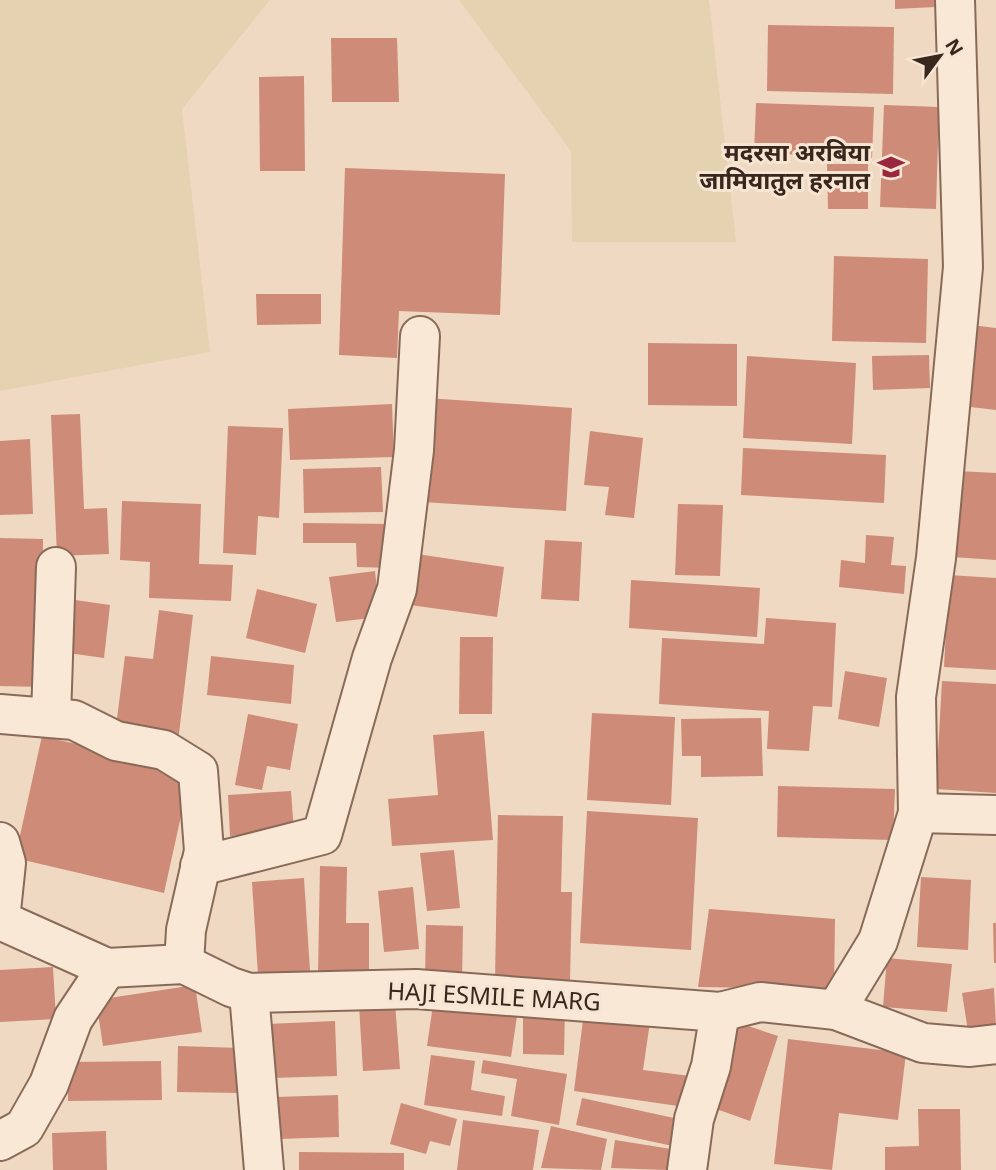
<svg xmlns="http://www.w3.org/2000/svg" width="996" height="1170" viewBox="0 0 996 1170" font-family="Georgia,'Noto Sans Devanagari',serif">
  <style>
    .farmland { fill: #e4d2b0 }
    .building { fill: #cd8b78 }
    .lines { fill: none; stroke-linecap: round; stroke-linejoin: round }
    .minor-casing { stroke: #896a59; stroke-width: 42 }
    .minor { stroke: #f9e8d6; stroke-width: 38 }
    .labels { text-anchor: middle; stroke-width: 6; stroke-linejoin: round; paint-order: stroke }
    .poi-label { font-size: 24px; font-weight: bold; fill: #39261d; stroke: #f6e5d2; text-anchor: end }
    .street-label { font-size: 24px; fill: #39261d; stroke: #f6e5d2 }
  </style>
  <rect width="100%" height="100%" fill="#efd9c2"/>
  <!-- farmland -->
  <g class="farmland">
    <path d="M0,0H270L182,109L210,352L0,391Z"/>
    <path d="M459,0H709L736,242H572L571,151Z"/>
  </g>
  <!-- building -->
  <g class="building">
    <path d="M895,0H934L935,7L895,9Z"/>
    <path d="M768,25L894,27L893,94L767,91Z"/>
    <path d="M331,38H397L399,102H332Z"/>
    <path d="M304,76L305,171H260L259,77Z"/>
    <path d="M756,103L874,107L872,158L754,153Z"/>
    <path d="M884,105L939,107L936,209L880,207Z"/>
    <path d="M827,164H868V209H828Z"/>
    <path d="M345,168L505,174L500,315L399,311L397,358L339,355Z"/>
    <path d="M834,256L928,259L926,343L832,341Z"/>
    <path d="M256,294H321V324L257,325Z"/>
    <path d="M971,325L996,328V410L962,406Z"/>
    <path d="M648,343L737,344V406L648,405Z"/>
    <path d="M929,355L930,388L873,390L872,356Z"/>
    <path d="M747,356L856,363L852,444L743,438Z"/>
    <path d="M427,398L572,408L566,511L422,502Z"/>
    <path d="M392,404L394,457L290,460L288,409Z"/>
    <path d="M80,414L84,509L107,508L109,554L57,556L51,415Z"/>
    <path d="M228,426L283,428L279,518L258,516L256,555L223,553Z"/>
    <path d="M590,431L643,438L634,518L605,515L609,487L584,485Z"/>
    <path d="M30,439L33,514L0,515V441Z"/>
    <path d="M743,448L886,455L884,503L741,495Z"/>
    <path d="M381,467L383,512L304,513L303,469Z"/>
    <path d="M957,471L996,473V560L952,557Z"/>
    <path d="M122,501L201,504L199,564L233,565L231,601L149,598L150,562L120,560Z"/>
    <path d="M678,504L723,505L720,576L675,575Z"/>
    <path d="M303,523L393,524V568L357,567L356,543H303Z"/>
    <path d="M866,535L894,537L891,565L906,566L904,594L839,587L841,560L865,563Z"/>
    <path d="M0,538L43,539L42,687L0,686Z"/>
    <path d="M545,540L582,542L579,601L541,599Z"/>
    <path d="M417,554L504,567L497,617L410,605Z"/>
    <path d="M375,571L380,617L336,622L329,577Z"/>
    <path d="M949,575L996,578V670L944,667Z"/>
    <path d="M631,580L760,588L757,637L629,628Z"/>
    <path d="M257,589L317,604L305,653L246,638Z"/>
    <path d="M68,599L110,605L104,658L61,652Z"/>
    <path d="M159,610L193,615L178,742L115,734L125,656L153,659Z"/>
    <path d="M766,618L836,623L832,707L813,706L809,751L767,749L769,711L659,704L662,638L764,644Z"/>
    <path d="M460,637H493L492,714H459Z"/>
    <path d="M211,656L294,665L291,704L207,695Z"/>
    <path d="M845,671L887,678L879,727L838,719Z"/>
    <path d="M942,681L996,684V793L936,789Z"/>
    <path d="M592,713L675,717L671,805L587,800Z"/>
    <path d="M248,714L298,724L290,770L267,766L262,790L235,785Z"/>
    <path d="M761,718L763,776L701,777V756H682L681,719Z"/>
    <path d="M484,731L493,840L392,846L388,799L438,795L433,735Z"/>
    <path d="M42,736L191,771L164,893L15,858Z"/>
    <path d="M778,786L895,789L893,840L777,837Z"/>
    <path d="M291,791L294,832L230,836L228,795Z"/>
    <path d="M587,811L698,818L691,950L580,943Z"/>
    <path d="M498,815L563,816L561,892H572L570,981L495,980Z"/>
    <path d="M454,850L460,908L427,911L420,853Z"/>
    <path d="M320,866L347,867L346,923H369V974L318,973Z"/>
    <path d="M921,877L971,880L968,950L917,947Z"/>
    <path d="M304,878L310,971L258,975L252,882Z"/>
    <path d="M413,887L419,949L384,952L378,891Z"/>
    <path d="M709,909L835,919L834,989L698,987Z"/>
    <path d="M993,923H996V963H994Z"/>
    <path d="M426,925L463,926L462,981H425Z"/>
    <path d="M887,958L952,964L947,1012L883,1007Z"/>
    <path d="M53,967L56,1019L0,1022V970Z"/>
    <path d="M195,985L202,1032L103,1046L96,1000Z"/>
    <path d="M994,988L996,1026L968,1031L962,993Z"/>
    <path d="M395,1003L400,1069L363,1071L359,1005Z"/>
    <path d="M433,1005L517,1016L511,1057L427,1046Z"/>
    <path d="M523,1010L565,1011L564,1055L523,1054Z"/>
    <path d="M584,1012L650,1022L643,1070L690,1076L685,1107L574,1091Z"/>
    <path d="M335,1021L337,1076L271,1078L268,1024Z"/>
    <path d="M736,1022L778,1036L750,1121L708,1106Z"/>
    <path d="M788,1039L906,1053L898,1120L839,1113L832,1170L774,1164Z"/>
    <path d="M178,1046L241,1048V1093L177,1092Z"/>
    <path d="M431,1055L475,1061L471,1090L505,1096L502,1116L424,1105Z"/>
    <path d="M483,1060L567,1074L559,1125L511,1116L517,1079L481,1073Z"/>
    <path d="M161,1061L162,1100L68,1101V1062Z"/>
    <path d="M338,1095L339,1137L277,1139L276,1097Z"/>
    <path d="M582,1098L683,1120L677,1147L576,1125Z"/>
    <path d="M401,1103L457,1119L450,1146L430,1141L426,1154L390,1144Z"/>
    <path d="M918,1109H960L961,1170H885V1147L919,1146Z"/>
    <path d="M463,1120L539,1130L533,1170H457Z"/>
    <path d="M551,1126L607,1139L601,1170L541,1168Z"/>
    <path d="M106,1131L107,1170H53L52,1133Z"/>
    <path d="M615,1140L671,1149L667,1170L611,1168Z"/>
    <path d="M299,1152L404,1153V1170H299Z"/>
  </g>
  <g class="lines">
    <defs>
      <g id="minor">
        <path d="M0,714L74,720L116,741L164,750L198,771L204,851L186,930L184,964"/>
        <path d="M51,717L56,567"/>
        <path d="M918,813L996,815"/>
        <path d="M0,842L6,863L0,920L107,968L184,964L231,987L249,993L416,989L720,1012L760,1002L836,1010L923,1043L970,1047L996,1044"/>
        <path d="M200,866L322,835L372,658L397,589L414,450L420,336"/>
        <path d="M249,993L264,1170"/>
        <path d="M836,1010L878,941L918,813L916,697L936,558L963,267L955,0"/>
        <path d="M0,1141L24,1128L49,1084L73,1019L107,968"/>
        <path d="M687,1170L694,1119L711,1066L720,1012"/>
      </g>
    </defs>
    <!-- minor casing -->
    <use href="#minor" class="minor-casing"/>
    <!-- minor -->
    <use href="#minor" class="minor"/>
  </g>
  <!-- icons -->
  <defs>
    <symbol id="school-bare" viewBox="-9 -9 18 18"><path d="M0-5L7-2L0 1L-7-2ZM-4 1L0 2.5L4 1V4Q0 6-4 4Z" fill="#99283e" stroke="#f6e5d2" stroke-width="2.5" paint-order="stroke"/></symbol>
  </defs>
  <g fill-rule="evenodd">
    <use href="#school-bare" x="872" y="148" width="38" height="38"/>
  </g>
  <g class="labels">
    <!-- poi labels -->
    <g class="poi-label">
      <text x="870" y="161">मदरसा अरबिया<tspan x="870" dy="28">जामियातुल हरनात</tspan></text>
    </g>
    <!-- street labels -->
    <g class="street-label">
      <text transform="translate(494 997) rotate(3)" y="8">HAJI ESMILE MARG</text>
    </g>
  </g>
  <!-- north arrow -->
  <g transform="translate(940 56) rotate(58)" stroke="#f6e5d2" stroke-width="5" paint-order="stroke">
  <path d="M0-5L12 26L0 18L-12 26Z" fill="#39261d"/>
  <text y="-10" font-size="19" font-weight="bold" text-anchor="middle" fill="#39261d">N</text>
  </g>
</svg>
